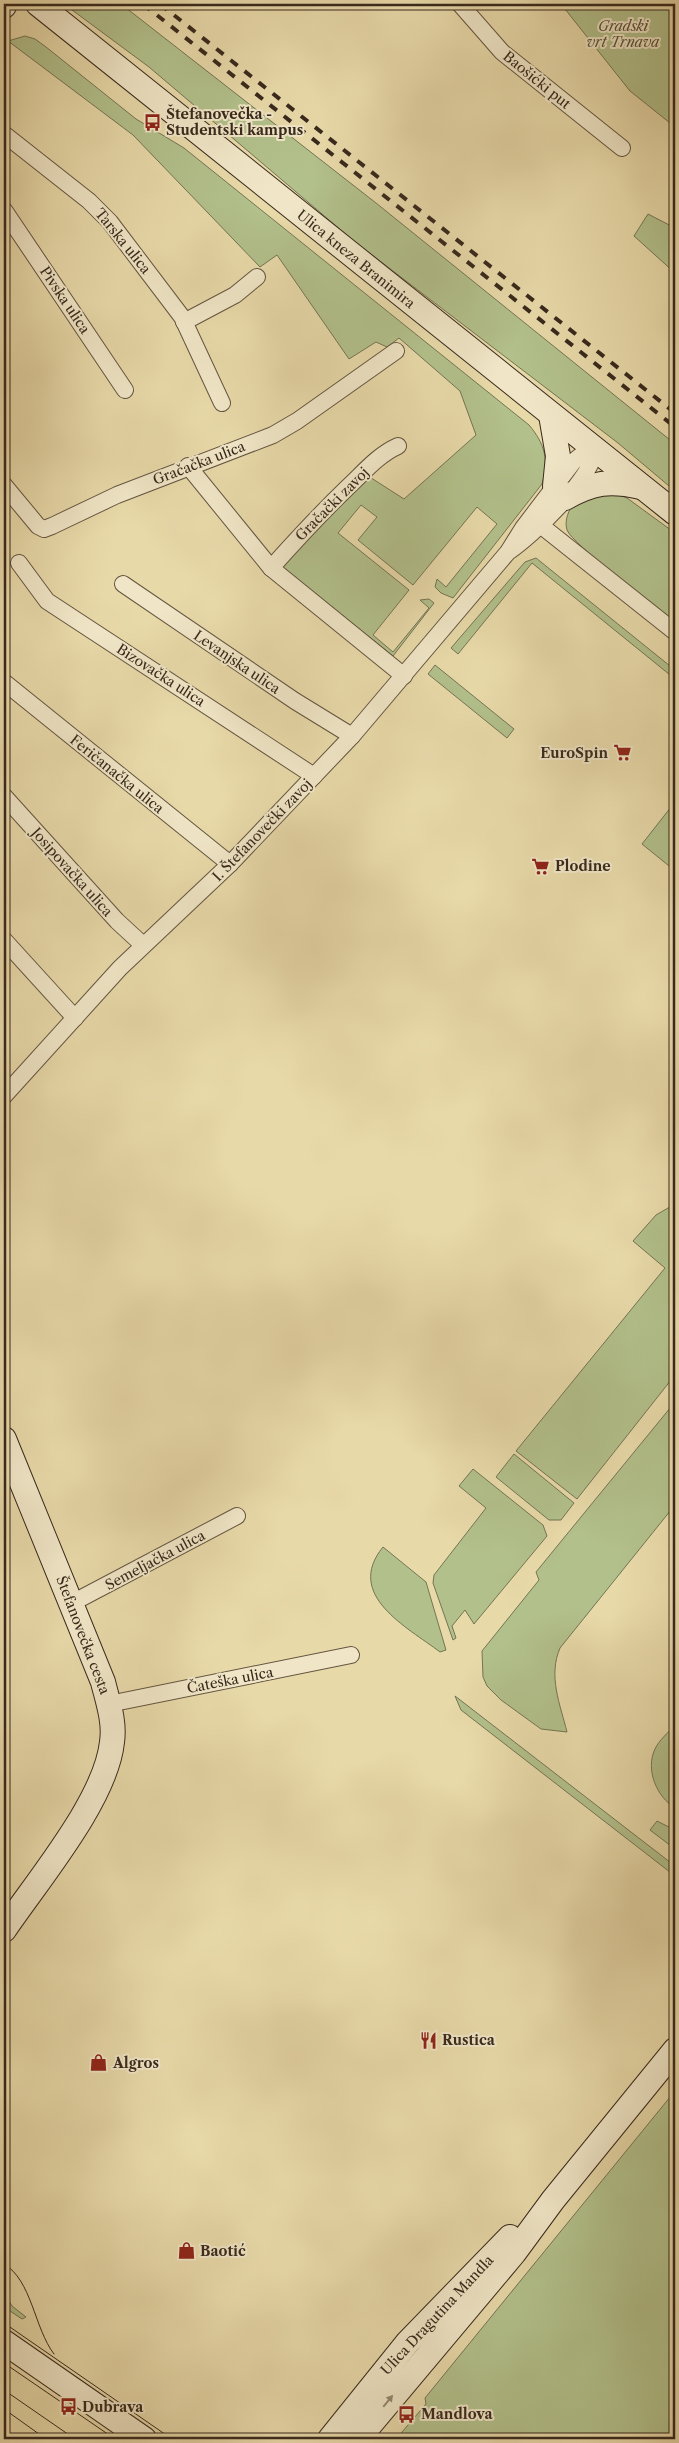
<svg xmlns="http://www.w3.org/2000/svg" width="679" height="2443" viewBox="0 0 679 2443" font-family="'Libre Caslon Text',serif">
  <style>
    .green { fill: #b2c08b; stroke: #757454 }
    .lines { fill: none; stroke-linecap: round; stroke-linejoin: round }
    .street-casing { stroke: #645540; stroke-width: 18 }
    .secondary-casing { stroke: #38291d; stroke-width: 26 }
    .street { stroke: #f0e6c7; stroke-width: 16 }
    .secondary { stroke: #f0e6c7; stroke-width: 24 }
    .tram { stroke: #38291d; stroke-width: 1 }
    .rail { stroke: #38291d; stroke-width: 4; stroke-dasharray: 9 9; stroke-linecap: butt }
    .oneway { fill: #948872 }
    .labels { text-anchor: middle; stroke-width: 4; stroke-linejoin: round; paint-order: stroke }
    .park-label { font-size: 14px; font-style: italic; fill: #564f38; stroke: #f0e6c7 }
    .street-label { font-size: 14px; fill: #38291d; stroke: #f0e6c7 }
    .poi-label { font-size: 14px; font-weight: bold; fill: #38291d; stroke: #f0e6c7; text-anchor: start }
  </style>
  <rect width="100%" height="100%" fill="#e8d9a9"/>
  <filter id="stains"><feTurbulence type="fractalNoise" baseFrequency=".004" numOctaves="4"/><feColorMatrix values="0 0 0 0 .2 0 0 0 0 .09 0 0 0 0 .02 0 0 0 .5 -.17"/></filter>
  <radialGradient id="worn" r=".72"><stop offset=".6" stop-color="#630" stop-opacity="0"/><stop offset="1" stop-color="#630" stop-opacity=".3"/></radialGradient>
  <!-- green -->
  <g class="green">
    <path d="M64,4H121L376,203L675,444V491L618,443L355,242L149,67Z"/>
    <path d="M561,4H675V127L630,91Z"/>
    <path d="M25,36L35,39L46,47L136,119L184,148L529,425C545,444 549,460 542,484L453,598L441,593L435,587L437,579L446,587L497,524L477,507L413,585L358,540L377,517L361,505L338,533L409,590L373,635L393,652L429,608L420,600L429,599L434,603L393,656L280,565L365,474L404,499L476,435L460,391L399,338L387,347L376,342L349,359L277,255L260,267L133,135L8,41Z"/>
    <path d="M648,214L675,228V273L634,236Z"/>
    <path d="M612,492L627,498L675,533V622C658,608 572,544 567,530C564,520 569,510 574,502Z"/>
    <path d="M536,558L675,670V679L532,563L458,654L451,648L518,570L525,562Z"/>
    <path d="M435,665L514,729L507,738L428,674Z"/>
    <path d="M675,802V869L674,870L642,844Z"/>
    <path d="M675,1204V1375L577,1499L516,1451L665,1268L633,1241L656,1215Z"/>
    <path d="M675,1402V1505L560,1648C548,1676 560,1704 567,1732L541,1729L501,1700L487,1686L483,1677L482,1651L539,1580L536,1572Z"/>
    <path d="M514,1454L574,1503L561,1520H549L496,1477Z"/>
    <path d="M473,1469L543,1525L547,1536L474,1624L465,1610L452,1626L456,1638L453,1640L433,1583L434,1575L486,1508L459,1486Z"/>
    <path d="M383,1547L426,1582L446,1650L440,1652C407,1627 344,1595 383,1547Z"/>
    <path d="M455,1696L675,1866V1876L461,1710Z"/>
    <path d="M675,1725V1808C657,1797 645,1770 655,1749C659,1740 669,1732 675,1725Z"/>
    <path d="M657,1821L675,1830V1849L650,1830Z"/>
    <path d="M675,2091V2439H396L426,2404L425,2398Z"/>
    <path d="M4,2293L12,2306L26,2317L22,2319L4,2307Z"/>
  </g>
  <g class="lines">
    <defs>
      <g id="street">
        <path d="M460,4L502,52L622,148"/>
        <path d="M4,134L89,201L110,222L182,317L222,403"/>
        <path d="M4,210L125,390"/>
        <path d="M184,322L235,295L257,277"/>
        <path d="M188,466L271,568L404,676"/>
        <path d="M4,485L38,526L44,529L52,526L117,495L273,435L297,421L396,351"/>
        <path d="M534,520L675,632"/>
        <path d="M19,563L47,601L314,776"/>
        <path d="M271,568C296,540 321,513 348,487C364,472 378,455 398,446"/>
        <path d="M123,584L295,701L352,736"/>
        <path d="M4,682L230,864"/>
        <path d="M4,796L117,921L143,945"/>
        <path d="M4,940L75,1018"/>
        <path d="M4,1096L120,968L230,864L352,736L508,552L523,528L574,461L584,453L595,449C593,478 532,536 508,552"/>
        <path d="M72,1603L237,1516"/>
        <path d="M109,1704L351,1655"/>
      </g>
      <g id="secondary">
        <path d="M38,4L675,513"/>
        <path d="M4,6L5,4"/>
        <path d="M551,415L558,456L555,486"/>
        <path d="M565,498C593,482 610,480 641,487"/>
        <path d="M4,1439L103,1682C108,1702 115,1722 112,1742C106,1800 37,1881 4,1930"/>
        <path d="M4,2342L144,2439"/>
        <path d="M330,2439L408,2342L510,2237"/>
        <path d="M358,2439L514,2253L553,2200L675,2050"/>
      </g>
    </defs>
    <!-- street casing -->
    <use href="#street" class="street-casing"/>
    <!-- secondary casing -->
    <use href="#secondary" class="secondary-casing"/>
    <!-- street -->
    <use href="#street" class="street"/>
    <!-- secondary -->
    <use href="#secondary" class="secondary"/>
    <!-- tram -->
    <g class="tram">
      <path d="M4,2264C32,2280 34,2328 54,2354"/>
      <path d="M4,2323L172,2439"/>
      <path d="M4,2363L115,2439"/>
      <path d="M4,2390L75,2439"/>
      <path d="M4,2409L46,2439"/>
    </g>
    <!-- rail -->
    <g class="rail">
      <path d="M143,4L675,427"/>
      <path d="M160,4L675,413"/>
    </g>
  </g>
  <!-- one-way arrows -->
  <defs><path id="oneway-solid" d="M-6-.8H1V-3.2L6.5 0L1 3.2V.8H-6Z" transform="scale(1.25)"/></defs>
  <use class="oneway" href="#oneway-solid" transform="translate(388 2401) rotate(-51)"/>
  <!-- icons -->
  <defs>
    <symbol id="bus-bare" viewBox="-9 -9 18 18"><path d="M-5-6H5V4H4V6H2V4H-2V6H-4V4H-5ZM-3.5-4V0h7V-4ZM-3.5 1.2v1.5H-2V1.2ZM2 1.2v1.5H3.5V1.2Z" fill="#8f2418" stroke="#f0e6c7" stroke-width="2.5" paint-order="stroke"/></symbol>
    <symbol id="supermarket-bare" viewBox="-9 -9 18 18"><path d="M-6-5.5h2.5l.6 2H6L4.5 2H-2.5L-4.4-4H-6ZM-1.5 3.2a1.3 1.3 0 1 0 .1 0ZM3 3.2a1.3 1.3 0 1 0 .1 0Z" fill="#8f2418" stroke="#f0e6c7" stroke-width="2.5" paint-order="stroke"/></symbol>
    <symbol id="restaurant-bare" viewBox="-9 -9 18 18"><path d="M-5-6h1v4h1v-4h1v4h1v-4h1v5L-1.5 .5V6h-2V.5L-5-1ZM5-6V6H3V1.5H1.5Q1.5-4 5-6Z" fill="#8f2418" stroke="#f0e6c7" stroke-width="2.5" paint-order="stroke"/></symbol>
    <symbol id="shop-bare" viewBox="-9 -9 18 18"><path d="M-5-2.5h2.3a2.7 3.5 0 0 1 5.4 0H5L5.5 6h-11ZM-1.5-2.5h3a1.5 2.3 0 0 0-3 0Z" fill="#8f2418" stroke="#f0e6c7" stroke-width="2.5" paint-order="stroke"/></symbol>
  </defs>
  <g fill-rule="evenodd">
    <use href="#bus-bare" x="140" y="110" width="25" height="25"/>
    <use href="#supermarket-bare" x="610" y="740" width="25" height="25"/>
    <use href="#supermarket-bare" x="528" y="854" width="25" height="25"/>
    <use href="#restaurant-bare" x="416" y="2028" width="25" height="25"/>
    <use href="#shop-bare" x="86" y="2050" width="25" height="25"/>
    <use href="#shop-bare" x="174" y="2238" width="25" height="25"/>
    <use href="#bus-bare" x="56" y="2394" width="25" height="25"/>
    <use href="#bus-bare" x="394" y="2402" width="25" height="25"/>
  </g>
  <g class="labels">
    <!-- park labels -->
    <g class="park-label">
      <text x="623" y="31">Gradski<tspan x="623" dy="16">vrt Trnava</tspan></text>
    </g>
    <!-- street labels -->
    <g class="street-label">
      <text transform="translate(537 80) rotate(39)" y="5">Baošićki put</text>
      <text transform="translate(123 241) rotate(51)" y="5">Tarska ulica</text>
      <text transform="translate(356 259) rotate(39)" y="5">Ulica kneza Branimira</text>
      <text transform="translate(65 300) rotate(56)" y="5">Pivska ulica</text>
      <text transform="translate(199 463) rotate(-21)" y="5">Gračačka ulica</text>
      <text transform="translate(332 504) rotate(-45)" y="5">Gračački zavoj</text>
      <text transform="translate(237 662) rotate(34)" y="5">Levanjska ulica</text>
      <text transform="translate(161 675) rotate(33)" y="5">Bizovačka ulica</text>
      <text transform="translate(117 774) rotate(39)" y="5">Feričanačka ulica</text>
      <text transform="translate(262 830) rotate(-46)" y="5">I. Štefanovečki zavoj</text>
      <text transform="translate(72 872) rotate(48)" y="5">Josipovačka ulica</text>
      <text transform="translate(155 1560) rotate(-28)" y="5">Semeljačka ulica</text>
      <text transform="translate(83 1635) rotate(69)" y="5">Štefanovečka cesta</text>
      <text transform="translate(230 1680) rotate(-11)" y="5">Čateška ulica</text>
      <text transform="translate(437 2315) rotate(-47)" y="5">Ulica Dragutina Mandla</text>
    </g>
    <!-- poi labels -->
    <g class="poi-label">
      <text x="166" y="119">Štefanovečka -<tspan x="166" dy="16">Studentski kampus</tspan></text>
      <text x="608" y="758" text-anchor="end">EuroSpin</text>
      <text x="555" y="871">Plodine</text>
      <text x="442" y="2045">Rustica</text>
      <text x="113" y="2068">Algros</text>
      <text x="200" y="2256">Baotić</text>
      <text x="82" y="2412">Dubrava</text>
      <text x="421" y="2419">Mandlova</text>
    </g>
  </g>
  <!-- margin -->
  <rect width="679" height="2443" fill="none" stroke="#e8d9a9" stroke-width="20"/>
  <rect x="5" y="5" width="669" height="2433" fill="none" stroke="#38291d" stroke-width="2.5"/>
  <rect x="10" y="10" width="659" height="2423" fill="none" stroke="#38291d"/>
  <rect width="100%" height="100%" filter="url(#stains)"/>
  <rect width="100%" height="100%" fill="url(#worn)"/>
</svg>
